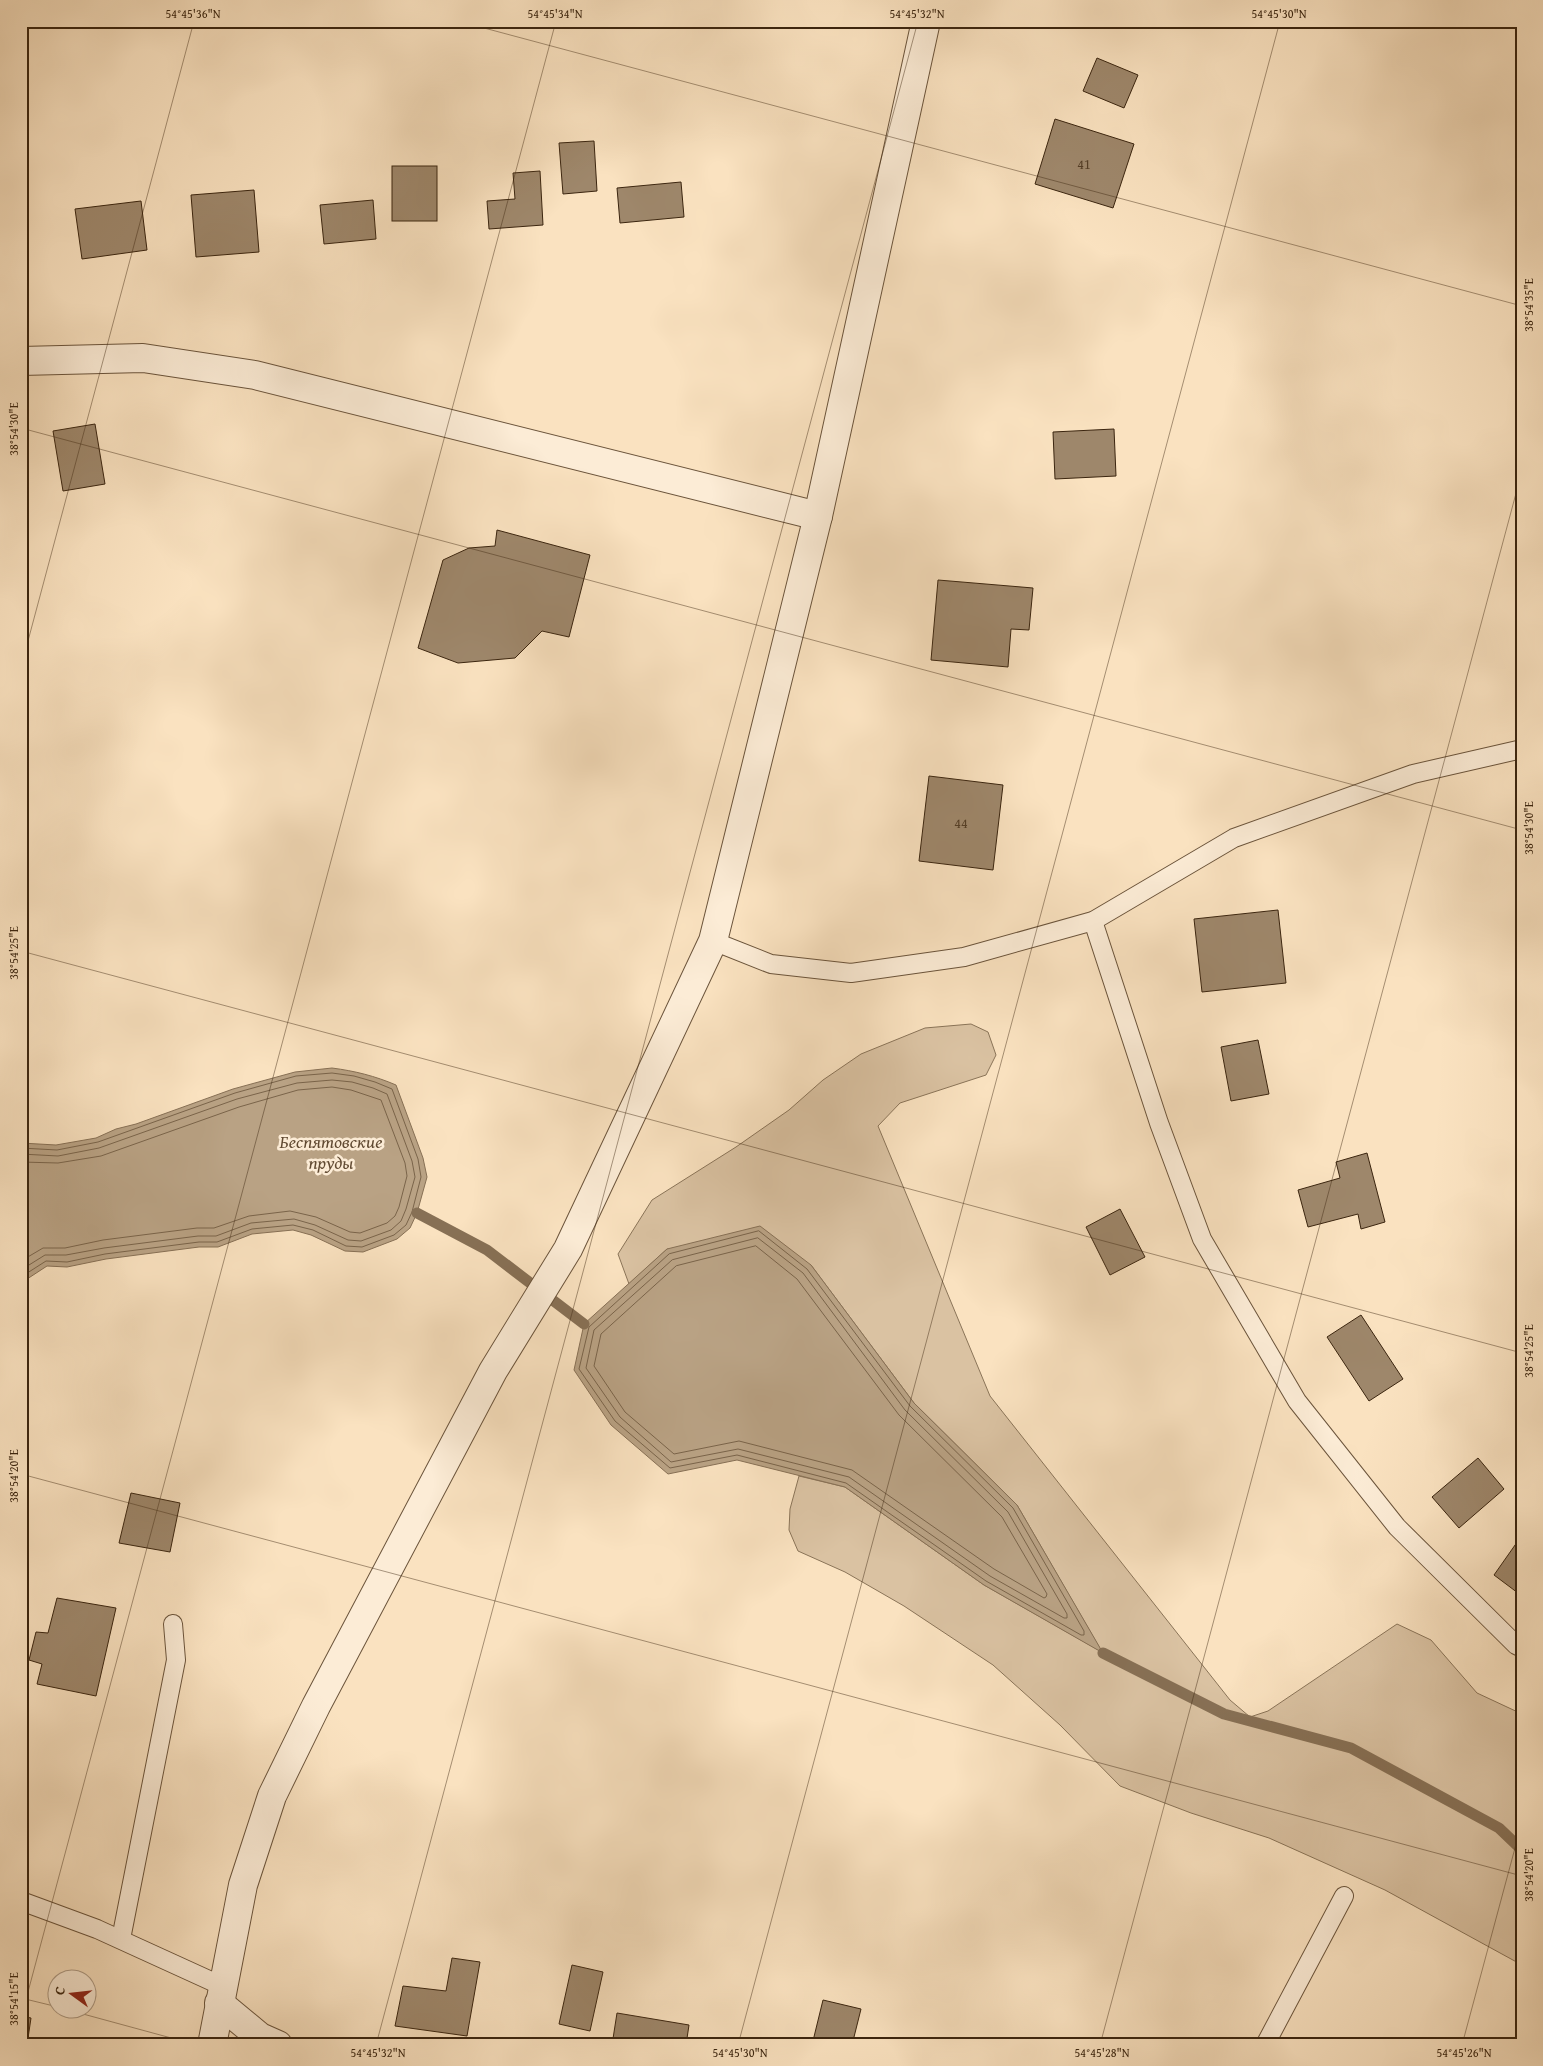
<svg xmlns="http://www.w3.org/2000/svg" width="1543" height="2066" viewBox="0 0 1543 2066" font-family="'Gentium Book Plus',serif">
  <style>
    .green { fill: #dac2a2; stroke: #8a7458 }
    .water { fill: #b9a284; stroke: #877055 }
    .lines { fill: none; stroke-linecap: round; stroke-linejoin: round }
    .shore { stroke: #7a644a; stroke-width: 1 }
    .stream { stroke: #877055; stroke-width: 11 }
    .building { fill: #9e876b; stroke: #3b250f }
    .service-casing { stroke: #6b543b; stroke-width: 20 }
    .minor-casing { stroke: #6b543b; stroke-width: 30 }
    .service { stroke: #fcecd6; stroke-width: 18 }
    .minor { stroke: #fcecd6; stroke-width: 28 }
    .ticks { fill: none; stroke: #3b250f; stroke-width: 1; stroke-opacity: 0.45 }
    .labels { text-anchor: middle; stroke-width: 5; stroke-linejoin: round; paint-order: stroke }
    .number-label { font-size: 14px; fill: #543e26 }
    .water-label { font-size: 18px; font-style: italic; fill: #614a32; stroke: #fcecd6 }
    .neatline { fill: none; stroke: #3b250f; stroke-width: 2 }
    .ticks-label { font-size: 12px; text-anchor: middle; fill: #3b250f }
  </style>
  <rect width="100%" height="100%" fill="#fae2c0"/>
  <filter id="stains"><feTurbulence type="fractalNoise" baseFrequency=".004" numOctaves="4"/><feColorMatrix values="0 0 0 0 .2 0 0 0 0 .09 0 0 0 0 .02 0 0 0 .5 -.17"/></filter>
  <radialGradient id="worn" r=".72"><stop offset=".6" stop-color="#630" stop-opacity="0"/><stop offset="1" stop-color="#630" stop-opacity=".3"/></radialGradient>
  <!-- green -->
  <path class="green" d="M971,1024L988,1032L996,1055L986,1075L900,1103L878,1126L990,1396L1230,1700L1250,1717L1268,1711L1397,1624L1431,1640L1477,1693L1522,1714V1965L1385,1890L1269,1838L1191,1813L1120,1786L1060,1725L993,1665L904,1606L845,1572L798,1551L789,1530L790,1509L799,1476L845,1487L984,1585L1102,1652L1017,1505L914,1403L811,1265L667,1249L629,1284L618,1254L652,1200L736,1147L789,1110L823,1080L861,1054L925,1028Z"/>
  <!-- water -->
  <g class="water">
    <path d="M332,1068C355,1071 375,1076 396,1085L423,1158L427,1177L417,1213L410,1228L397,1239L363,1252L345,1251L311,1235L293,1230L252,1234L218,1247H199L106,1259L67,1267L47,1266L21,1283V1143L56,1145L96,1138L116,1129L136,1124L233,1089L295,1072Z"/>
    <path d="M760,1226L811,1265L914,1403L1017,1505L1103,1653L984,1585L845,1487L737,1460L668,1474L611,1425L574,1370L584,1324L667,1249Z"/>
  </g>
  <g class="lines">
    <!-- shore -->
    <g class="shore">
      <path d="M21,1148L57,1150L98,1142L235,1093L296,1076L332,1073L354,1076L375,1082L392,1089L418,1159L421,1177L412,1212L406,1225L394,1235L362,1247L346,1246L313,1230L293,1225L252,1229L217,1242H199L105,1254L67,1262L46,1261L21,1277"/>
      <path d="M21,1154L58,1156L99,1148L237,1099L297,1083L332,1080L352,1082L373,1088L387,1094L412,1161L415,1177L406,1209L401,1221L391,1230L361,1241L348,1240L315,1225L294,1219L251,1223L216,1236H198L104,1248L66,1255H45L21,1270"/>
      <path d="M21,1162L58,1163L101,1156L239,1107L298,1090L332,1087L351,1090L381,1100L405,1163L407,1176L399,1207L395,1216L387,1223L360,1233L350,1232L316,1217L290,1211L249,1216L214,1228H197L103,1240L65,1248H43L21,1261"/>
      <path d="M759,1231L807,1269L910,1406L1013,1508L1084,1631V1635H1081L986,1581L846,1483L737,1455L670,1468L615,1421L579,1369L589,1327L669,1254Z"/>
      <path d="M758,1238L803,1273L905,1410L1008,1512L1067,1614V1618H1064L990,1576L849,1477L738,1449L671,1462L620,1417L586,1368L594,1330L672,1260Z"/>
      <path d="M756,1246L797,1279L899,1415L1002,1517L1047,1594L1046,1597L1044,1598L994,1569L852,1470L739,1441L674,1454L625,1412L594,1366L601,1334L676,1266Z"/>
    </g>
    <!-- stream -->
    <g class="stream">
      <path d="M417,1213L487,1250L584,1324"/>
      <path d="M1103,1653L1224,1714L1351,1748L1499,1828L1522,1850"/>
    </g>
  </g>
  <!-- building -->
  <g class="building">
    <path d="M1097,58L1138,75L1124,108L1083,91Z"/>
    <path d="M1055,119L1134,144L1113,208L1035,184Z"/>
    <path d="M594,141L597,191L563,194L559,143Z"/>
    <rect x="392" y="166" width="45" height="55"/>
    <path d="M540,171L543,225L489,229L487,201L515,199L513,173Z"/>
    <path d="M681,182L684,217L620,223L617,188Z"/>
    <path d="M254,190L259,252L196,257L191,195Z"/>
    <path d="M373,200L376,239L324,244L320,205Z"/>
    <path d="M141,201L147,250L82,259L75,209Z"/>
    <path d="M95,424L105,484L63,491L53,431Z"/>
    <path d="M1114,429L1116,476L1055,479L1053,432Z"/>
    <path d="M497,530L590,555L569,637L542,631L515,658L458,663L418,648L443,560L469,548L495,546Z"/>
    <path d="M938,580L1033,588L1029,630L1011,629L1008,667L931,660Z"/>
    <path d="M929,776L1003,785L993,870L919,861Z"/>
    <path d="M1278,910L1286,983L1202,992L1194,919Z"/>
    <path d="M1258,1040L1269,1094L1231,1101L1221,1047Z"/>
    <path d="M1367,1153L1385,1222L1361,1229L1358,1214L1308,1227L1298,1190L1340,1178L1336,1162Z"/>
    <path d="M1120,1209L1145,1257L1110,1275L1086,1227Z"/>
    <path d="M1361,1315L1403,1379L1369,1401L1327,1337Z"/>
    <path d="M1478,1458L1504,1489L1459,1528L1432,1497Z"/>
    <path d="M131,1493L180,1503L170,1552L119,1543Z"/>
    <path d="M1520,1538L1522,1539V1596L1494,1575Z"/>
    <path d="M57,1598L116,1608L96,1696L37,1684L42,1664L29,1660L36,1632L48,1633Z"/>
    <path d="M452,1958L480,1962L467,2036L395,2026L403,1986L446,1991Z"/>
    <path d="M572,1965L603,1972L590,2031L559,2024Z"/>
    <path d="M823,2000L861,2009L852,2045H812Z"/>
    <path d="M617,2013L689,2025L686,2045H612Z"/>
    <path d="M21,2016L31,2018L27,2045H21Z"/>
  </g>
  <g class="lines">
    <defs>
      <g id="service">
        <path d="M1093,921L1159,1123L1202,1239L1297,1401L1397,1527L1516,1645L1522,1648"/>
        <path d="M713,941L771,964L851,973L964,957L1093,921L1234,838L1413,774L1522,749"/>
        <path d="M21,1901L97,1929L222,1986"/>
        <path d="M121,1939L176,1660L173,1624"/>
        <path d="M1265,2045L1344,1896"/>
      </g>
      <g id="minor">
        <path d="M21,361L143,358L255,375L818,516"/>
        <path d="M219,2003L260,2037L278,2045"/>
        <path d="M212,2045L243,1885L272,1796L316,1706L493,1371L568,1249L713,941L818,516L926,21"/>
      </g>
    </defs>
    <!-- service casing -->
    <use href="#service" class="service-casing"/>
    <!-- minor casing -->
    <use href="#minor" class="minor-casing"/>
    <!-- service -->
    <use href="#service" class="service"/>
    <!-- minor -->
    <use href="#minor" class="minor"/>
  </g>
  <!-- ticks -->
  <path class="ticks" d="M458,21L1522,306M21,428L1522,830M21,667L194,21M21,951L1522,1353M21,1474L1522,1876M21,1998L58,2007M61,2008L197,2045M21,2018L556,21M376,2045L918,21M738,2045L1280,21M1100,2045L1522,471M1462,2045L1522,1822"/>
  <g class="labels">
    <!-- number labels -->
    <g class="number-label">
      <text x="1084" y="169">41</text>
      <text x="961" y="828">44</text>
    </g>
    <!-- water labels -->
    <g class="water-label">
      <text x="331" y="1148">Беспятовские<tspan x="331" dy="21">пруды</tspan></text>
    </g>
  </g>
  <!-- margin -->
  <rect width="1543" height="2066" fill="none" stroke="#fae2c0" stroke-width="55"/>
  <!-- north arrow -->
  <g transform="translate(72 1994) rotate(285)"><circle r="24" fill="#fcecd6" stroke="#af9c86"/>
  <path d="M0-4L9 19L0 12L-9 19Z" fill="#8f2418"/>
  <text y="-8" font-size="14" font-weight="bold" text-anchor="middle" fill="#3b250f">С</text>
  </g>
  <rect x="28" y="28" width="1488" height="2010" class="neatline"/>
  <g class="ticks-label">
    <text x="193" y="18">54°45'36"N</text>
    <text x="555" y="18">54°45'34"N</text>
    <text x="917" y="18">54°45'32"N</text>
    <text x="1279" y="18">54°45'30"N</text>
    <text transform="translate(1529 305) rotate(-90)" y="4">38°54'35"E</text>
    <text transform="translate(14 429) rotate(-90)" y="4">38°54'30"E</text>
    <text transform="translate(1529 828) rotate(-90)" y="4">38°54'30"E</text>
    <text transform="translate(14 953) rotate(-90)" y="4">38°54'25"E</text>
    <text transform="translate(1529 1351) rotate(-90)" y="4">38°54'25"E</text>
    <text transform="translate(14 1476) rotate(-90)" y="4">38°54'20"E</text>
    <text transform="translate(1529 1875) rotate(-90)" y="4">38°54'20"E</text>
    <text transform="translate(14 1999) rotate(-90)" y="4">38°54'15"E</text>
    <text x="378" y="2057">54°45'32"N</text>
    <text x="740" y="2057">54°45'30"N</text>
    <text x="1102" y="2057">54°45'28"N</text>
    <text x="1464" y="2057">54°45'26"N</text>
  </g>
  <rect width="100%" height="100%" filter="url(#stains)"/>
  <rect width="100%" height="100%" fill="url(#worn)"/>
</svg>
